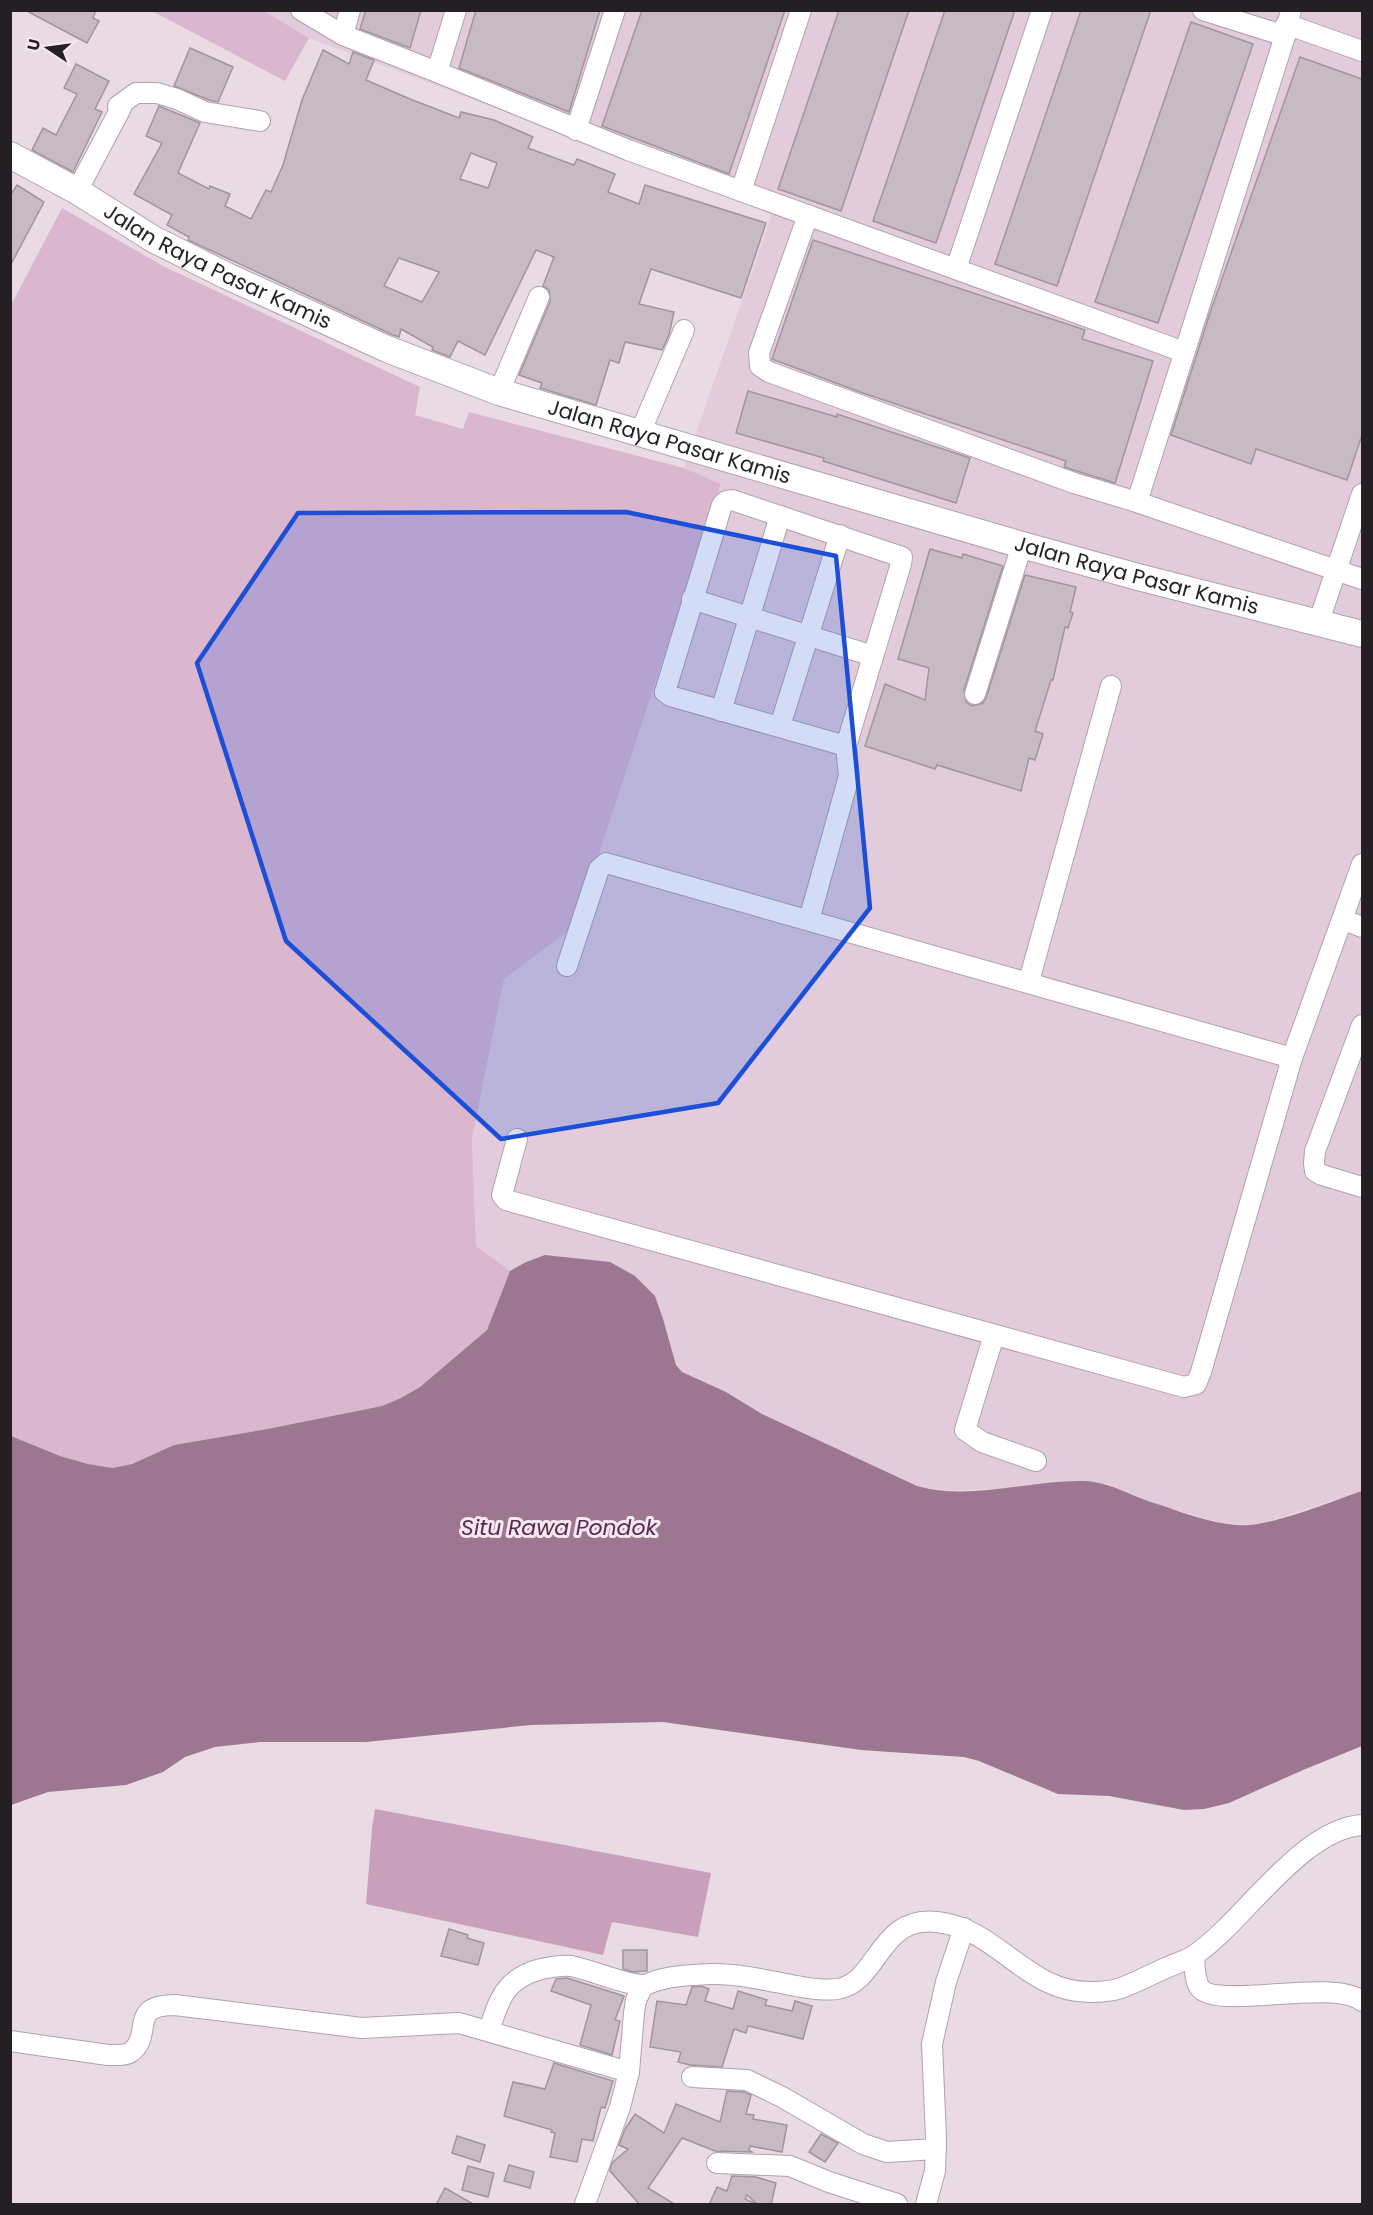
<svg xmlns="http://www.w3.org/2000/svg" width="1373" height="2215" viewBox="0 0 1373 2215" font-family="Poppins,sans-serif">
  <style>
    .built { fill: #e2ccdb }
    .green { fill: #dab7cf }
    .forest { fill: #c9a0bc }
    .water { fill: #9d7791 }
    .building { fill: #c8bac3; stroke: #a2949d; stroke-width: 1.5; fill-rule: evenodd }
    .lines { fill: none; stroke-linecap: round; stroke-linejoin: round }
    .minor-casing { stroke: #b0a2ac; stroke-width: 22 }
    .major-casing { stroke: #b0a2ac; stroke-width: 28 }
    .minor { stroke: #fff; stroke-width: 20 }
    .major { stroke: #fff; stroke-width: 26 }
    .marked { fill: #1d4ed8; fill-opacity: 0.2; stroke: #1d4ed8; stroke-width: 4.5; stroke-linejoin: round }
    .labels { text-anchor: middle; stroke-width: 6; stroke-linejoin: round; paint-order: stroke }
    .street-label { font-size: 21px; fill: #241f22; stroke: #f6e7f1 }
    .water-label { font-size: 22px; font-style: italic; fill: #5c2a50; stroke: #f6e7f1 }
  </style>
  <rect width="100%" height="100%" fill="#e9dae4"/>
  <!-- built -->
  <path class="built" d="M264,11H1362V1491L1263,1523L1239,1525L1222,1523L1147,1502L1108,1484L1083,1481L999,1489L933,1491L917,1486L853,1458L762,1414L726,1392L691,1378L682,1372L676,1365L671,1350L526,1262L510,1271L476,1246L472,1138L504,979L575,925L721,485L684,468L773,211L309,38Z"/>
  <!-- green -->
  <g class="green">
    <path d="M152,11H264L309,38L285,81Z"/>
    <path d="M62,208L163,266L420,387L415,415L463,429L469,412L684,468L721,484L575,926L504,979L472,1138L476,1246L510,1271L487,1330L420,1387L401,1398L382,1406L262,1430L174,1445L132,1464L112,1468L88,1464L60,1456L11,1436L10,307Z"/>
  </g>
  <!-- forest -->
  <path class="forest" d="M375,1809L711,1873L698,1937L612,1922L603,1955L366,1904L372,1828Z"/>
  <!-- water -->
  <path class="water" d="M545,1255L610,1262L635,1276L655,1296L663,1319L676,1365L682,1372L726,1392L762,1414L917,1486C968,1501 1031,1480 1084,1481C1111,1482 1132,1497 1157,1504C1182,1512 1209,1523 1236,1525C1269,1528 1329,1502 1362,1491V1746L1303,1770L1229,1803L1204,1809L1184,1810L1109,1796L1058,1794L979,1761L964,1757L861,1750L663,1722L531,1725L366,1742H260L215,1747L185,1757L163,1772L126,1785L48,1792L11,1805V1436L60,1456L88,1464L112,1468L132,1464L174,1445L262,1430L382,1406L401,1398L420,1387L487,1330L510,1271L526,1262Z"/>
  <!-- building -->
  <g class="building">
    <path d="M25,10H96L93,18L99,21L87,43Z"/>
    <path d="M366,10H421L410,48L360,29Z"/>
    <path d="M476,10H600L569,112L459,68Z"/>
    <path d="M642,10H785L729,174L602,126Z"/>
    <path d="M839,10H909L841,211L778,189Z"/>
    <path d="M945,10H1015L936,243L873,221Z"/>
    <path d="M1081,10H1151L1057,286L995,264Z"/>
    <path d="M1191,22L1253,44L1158,323L1095,302Z"/>
    <path d="M190,48L233,67L218,102L209,100L174,86Z"/>
    <path d="M323,50L349,64L353,52L374,60L366,80L410,99L459,118L461,112L494,120L533,137L528,148L574,165L577,159L615,174L608,192L639,204L645,185L766,223L741,298L651,269L639,304L674,312L669,335L662,350L625,342L619,363L610,360L596,405L540,388L542,383L519,375L550,302L549,290L543,286L554,257L536,250L485,355L458,341L450,357L432,350L433,347L401,329L399,337L393,335L188,240L189,237L167,225L172,215L134,194L162,143L146,136L159,106L200,123L178,173L209,189L210,186L230,194L225,206L251,219L266,190L271,192L283,165L302,100ZM471,153L497,163L488,188L460,179ZM399,258L439,272L422,302L384,286Z"/>
    <path d="M1300,57L1362,79V435L1347,480L1256,449L1251,464L1171,435L1210,313Z"/>
    <path d="M76,64L109,81L95,109L102,112L73,172L32,150L43,128L56,135L77,94L64,88Z"/>
    <path d="M17,185L44,202L10,266V196Z"/>
    <path d="M813,240L1085,330L1082,339L1153,361L1115,483L1064,467L1066,461L860,392L772,359Z"/>
    <path d="M748,391L837,417V414L970,458L956,503L823,461L824,458L736,433Z"/>
    <path d="M930,549L962,558L963,554L1003,566L964,690L966,702L972,706L983,703L986,698L1025,575L1076,587L1070,612L1073,613L1068,628L1065,627L1053,680H1051L1035,731L1043,734L1035,760L1029,758L1021,791L937,765L935,769L865,746L885,684L925,700L929,668L898,659Z"/>
    <path d="M449,1929L468,1935L467,1938L484,1943L478,1965L441,1956Z"/>
    <path d="M623,1950H647V1971L633,1972L623,1969Z"/>
    <path d="M567,1978L624,1996L615,2020L620,2021L612,2055L580,2045L591,2005L551,1991L556,1979Z"/>
    <path d="M701,1986L709,1989L705,2001L733,2009L738,1991L767,2000L765,2005L792,2011L795,2001L812,2006L803,2039L748,2026L746,2033L734,2029L722,2067L690,2065L678,2062L681,2052L650,2047L657,2001L686,2005L692,1987Z"/>
    <path d="M554,2063L613,2081L605,2108L601,2107L593,2141L582,2139L577,2162L550,2157L555,2133L551,2132L552,2130L504,2116L513,2082L545,2089Z"/>
    <path d="M727,2091L744,2092L751,2095L746,2114L754,2115L753,2119L787,2125L782,2152L750,2146L749,2150L752,2152L715,2151L682,2138L648,2188L676,2205H640L610,2171L612,2163L628,2149L619,2145L625,2129L635,2114L664,2133L676,2104L720,2122Z"/>
    <path d="M821,2134L838,2143L825,2162L809,2152Z"/>
    <path d="M457,2136L485,2145L480,2162L452,2153Z"/>
    <path d="M509,2165L534,2172L530,2188L504,2181Z"/>
    <path d="M468,2166L494,2173L488,2197L462,2190Z"/>
    <path d="M732,2176L756,2177L776,2183L771,2205H758L747,2195L745,2199L758,2205H709L717,2187L727,2191Z"/>
    <path d="M445,2188L475,2205H436Z"/>
  </g>
  <g class="lines">
    <defs>
      <g id="minor">
        <path d="M301,10L343,35L437,72"/>
        <path d="M456,10L437,72L628,150L1184,352"/>
        <path d="M1203,10L1285,36"/>
        <path d="M1286,24L1362,51"/>
        <path d="M343,35L350,10"/>
        <path d="M576,130L615,10"/>
        <path d="M77,191L121,108L118,106L136,93H157L177,99L205,112L260,121"/>
        <path d="M741,191L801,10"/>
        <path d="M808,215L759,353L760,366L769,372L1074,483L1137,502L1362,579"/>
        <path d="M956,269L1042,10"/>
        <path d="M499,392L539,297"/>
        <path d="M640,433L684,330"/>
        <path d="M1137,502L1285,36L1291,10"/>
        <path d="M692,599L873,656"/>
        <path d="M1319,621L1362,494"/>
        <path d="M975,694L1022,545"/>
        <path d="M721,711L780,516"/>
        <path d="M780,726L840,535"/>
        <path d="M809,920L849,776L846,746L901,564L902,557L732,500L726,501L722,505L665,692L670,696L846,746"/>
        <path d="M1344,920L1362,927"/>
        <path d="M567,966L599,869L606,863L1292,1058"/>
        <path d="M1029,981L1111,686"/>
        <path d="M1362,1025L1315,1151L1314,1163L1315,1171L1322,1175L1362,1187"/>
        <path d="M517,1139L502,1195L506,1200L1184,1387L1196,1384L1201,1372L1292,1058L1362,864"/>
        <path d="M994,1335L965,1430L982,1442L1036,1461"/>
        <path d="M1194,1956C1195,1965 1194,1980 1200,1988C1217,2010 1332,1978 1362,2001"/>
        <path d="M489,2031C499,1998 506,1978 541,1969C551,1967 562,1965 571,1966C595,1971 617,1982 640,1985C647,1986 653,1981 659,1980C675,1975 694,1975 710,1974C737,1973 770,1981 796,1986C809,1988 824,1991 837,1989C879,1983 878,1915 937,1922C999,1929 1026,1993 1091,1992C1103,1992 1116,1991 1126,1986C1141,1980 1154,1973 1168,1967C1177,1963 1188,1960 1196,1954C1244,1921 1301,1829 1362,1825"/>
        <path d="M10,2041L108,2055C115,2055 125,2056 131,2052C154,2035 127,2005 175,2005L362,2028L459,2023L629,2072"/>
        <path d="M692,2077L747,2080L782,2097L863,2144L887,2152L936,2149"/>
        <path d="M717,2163L790,2166L829,2182L897,2204"/>
        <path d="M585,2204L620,2107L629,2072L634,2013L636,2000L643,1986"/>
        <path d="M926,2204L935,2171L936,2138L932,2044L946,1982L964,1928"/>
      </g>
      <g id="major">
        <path id="s1" d="M10,155L77,191L153,239L227,276L387,349L499,392L1022,545L1138,577L1362,634"/>
      </g>
    </defs>
    <!-- minor casing -->
    <use href="#minor" class="minor-casing"/>
    <!-- major casing -->
    <use href="#major" class="major-casing"/>
    <!-- minor -->
    <use href="#minor" class="minor"/>
    <!-- major -->
    <use href="#major" class="major"/>
  </g>
  <!-- marked area -->
  <path class="marked" d="M626,512L836,556L870,908L718,1103L501,1139L286,941L197,663L298,513Z"/>
  <g class="labels">
    <!-- street labels -->
    <g class="street-label">
      <text dy="7" stroke="none"><textPath href="#s1" startOffset="236">Jalan Raya Pasar Kamis</textPath></text>
      <text dy="7" stroke="none"><textPath href="#s1" startOffset="722">Jalan Raya Pasar Kamis</textPath></text>
      <text dy="7" stroke="none"><textPath href="#s1" startOffset="1208">Jalan Raya Pasar Kamis</textPath></text>
    </g>
    <!-- water labels -->
    <g class="water-label">
      <text x="559" y="1535">Situ Rawa Pondok</text>
    </g>
  </g>
  <!-- border -->
  <rect width="1373" height="2215" fill="none" stroke="#241f22" stroke-width="24"/>
  <!-- north arrow -->
  <g transform="translate(48 48) rotate(283)" stroke="#f6e7f1" stroke-width="4.5" paint-order="stroke">
  <path d="M0-4.5L10 22L0 15L-10 22Z" fill="#241f22"/>
  <text y="-9" font-size="16" font-weight="bold" text-anchor="middle" fill="#241f22">U</text>
  </g>
</svg>
